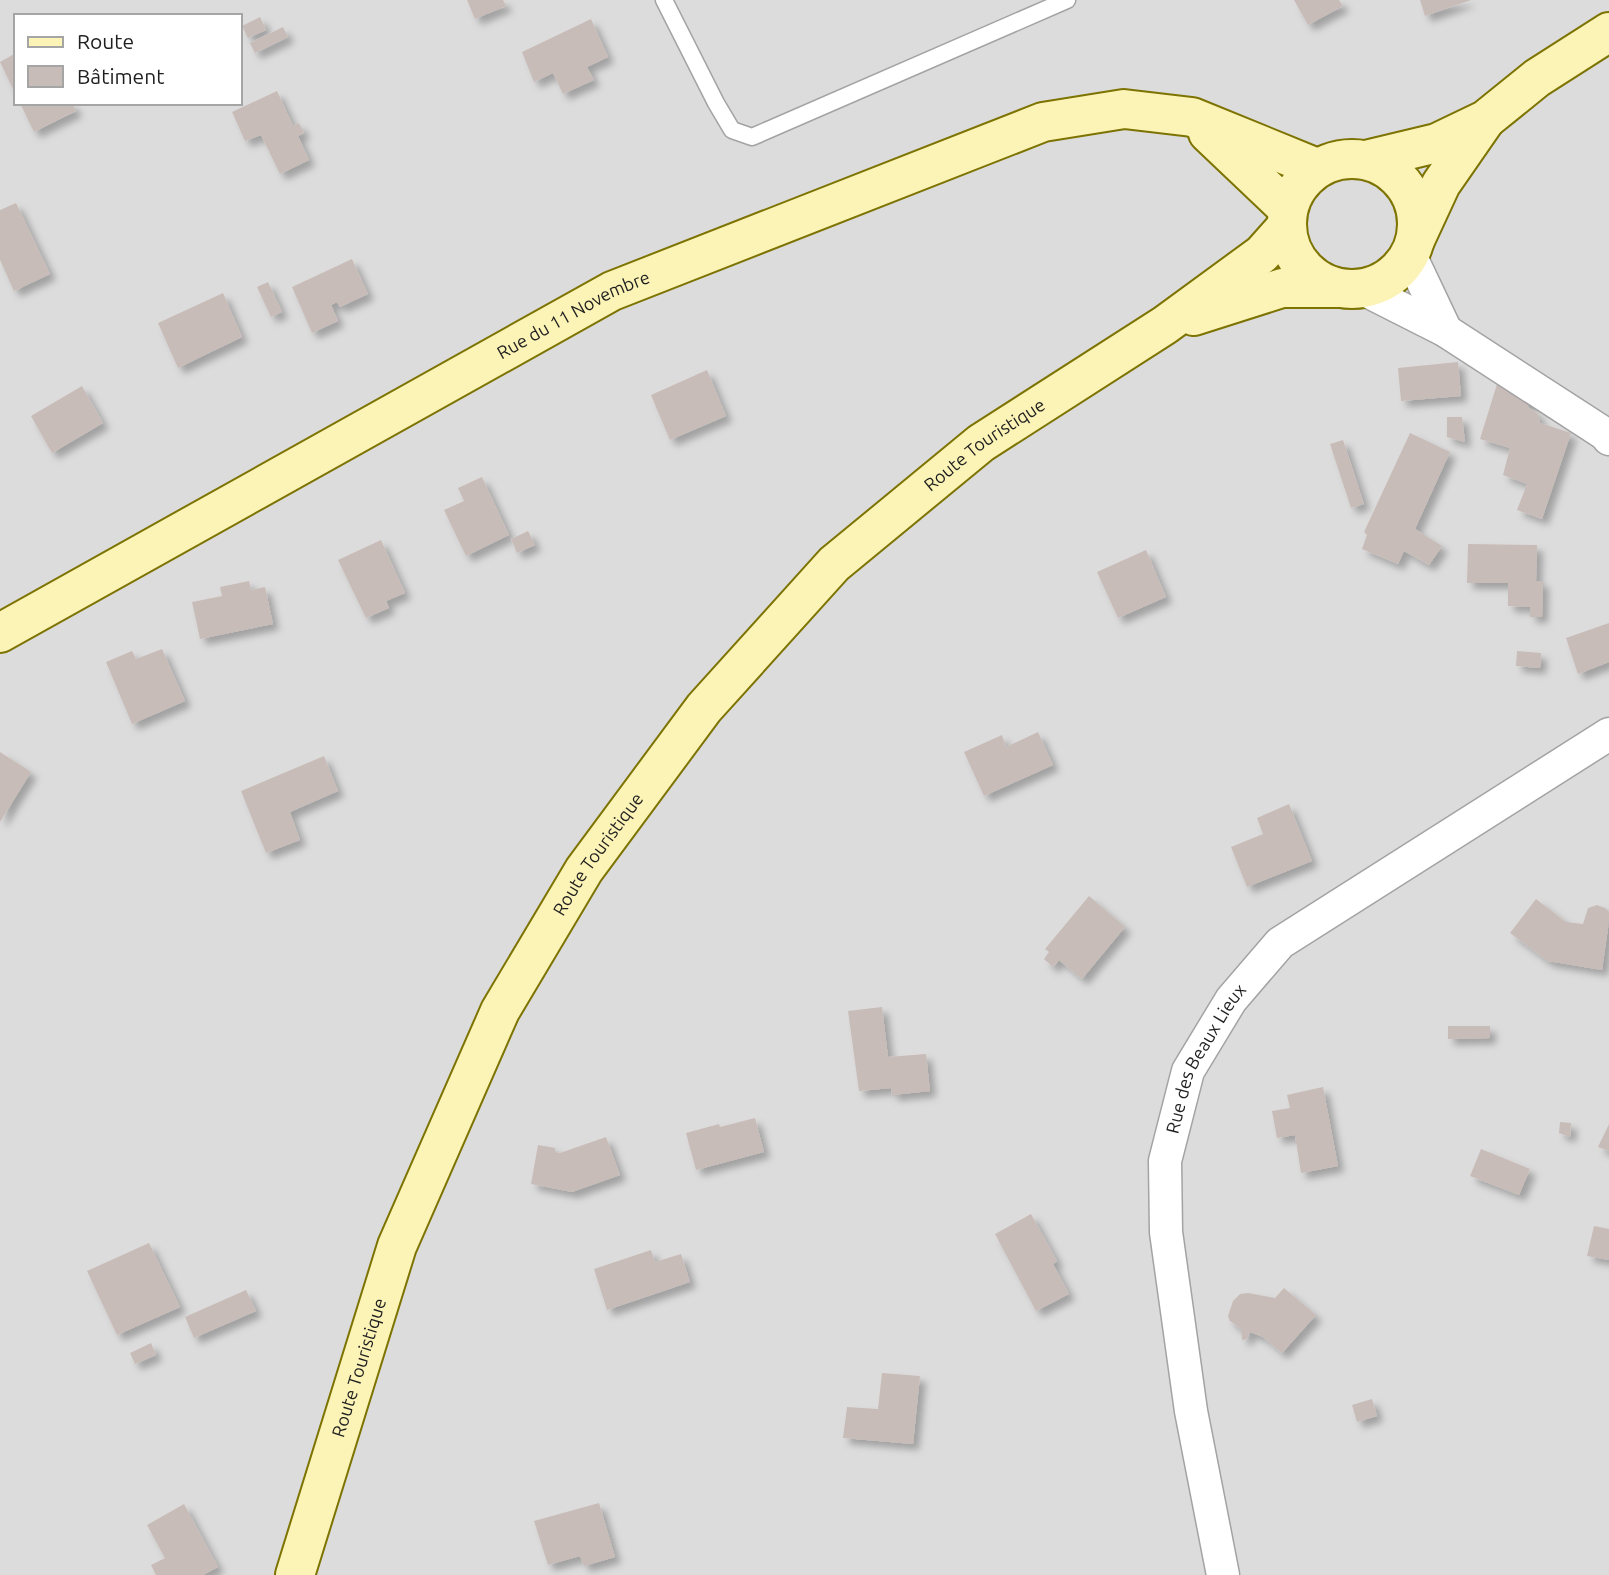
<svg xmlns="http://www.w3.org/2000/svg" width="1609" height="1575" viewBox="0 0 1609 1575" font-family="Ubuntu,sans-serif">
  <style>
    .residential { fill: #dddcdc; fill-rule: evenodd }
    .building { fill: #c8bcb8; filter: url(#shadow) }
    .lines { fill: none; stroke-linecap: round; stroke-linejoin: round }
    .lane-casing { stroke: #a3a3a3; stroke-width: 19 }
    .street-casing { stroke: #a3a3a3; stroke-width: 35 }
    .secondary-casing { stroke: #7c7300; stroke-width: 42 }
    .lane { stroke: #fff; stroke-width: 16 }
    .street { stroke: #fff; stroke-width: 32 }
    .secondary { stroke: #fcf3b7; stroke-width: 38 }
    .labels { text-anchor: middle; stroke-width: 6; stroke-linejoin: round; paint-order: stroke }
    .street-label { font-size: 18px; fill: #1f1f1f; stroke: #fff }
  </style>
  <defs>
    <filter id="shadow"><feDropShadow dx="6" dy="6" stdDeviation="3.5" flood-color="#0004"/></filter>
  </defs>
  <rect width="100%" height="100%" fill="#f0eae5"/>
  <!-- residential -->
  <path class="residential" d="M0,0H1609V1575H0ZM16,16H240V103H16Z"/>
  <!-- building -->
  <g class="building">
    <path d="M467,0H503L506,6L475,19Z"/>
    <path d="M1294,0H1339L1343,6L1308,25Z"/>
    <path d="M1420,0H1471L1425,16Z"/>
    <path d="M260,17L266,30L248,38L242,26Z"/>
    <path d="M591,19L608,57L587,67L594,80L563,94L553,73L534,82L522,52Z"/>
    <path d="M283,27L288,37L255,53L250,43Z"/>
    <path d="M16,53V95L0,62Z"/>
    <path d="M277,91L293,126L299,123L304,133L298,136L309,160L280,174L261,135L245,141L232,112Z"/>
    <path d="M20,103H72L76,111L34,132Z"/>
    <path d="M16,203L50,274L14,291L0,260V210Z"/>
    <path d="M352,259L368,294L340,307L337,302L331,305L338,321L312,333L292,287Z"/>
    <path d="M268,282L282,312L271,317L257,287Z"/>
    <path d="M223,293L242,337L178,368L158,323Z"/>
    <path d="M1458,362L1461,396L1401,401L1398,368Z"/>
    <path d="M707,370L726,416L670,440L651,395Z"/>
    <path d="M1497,384L1531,395L1528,407L1538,414L1540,423L1571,433L1542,519L1517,510L1527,484L1503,475L1510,448L1480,439Z"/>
    <path d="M82,386L103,423L52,453L31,416Z"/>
    <path d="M1447,417H1462L1465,442L1447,437Z"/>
    <path d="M1410,433L1450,452L1415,529L1442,546L1429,565L1404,551L1398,564L1362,549L1367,535L1364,532Z"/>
    <path d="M1343,440L1364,504L1351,508L1330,444Z"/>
    <path d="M482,477L509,535L466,556L444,510L464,501L458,488Z"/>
    <path d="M528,531L535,545L517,553L511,539Z"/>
    <path d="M381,540L405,593L386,601L389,608L366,618L338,560Z"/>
    <path d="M1468,544L1537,545L1536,581H1543L1542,617H1530V607L1508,606V583H1467Z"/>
    <path d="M1146,550L1166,597L1118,618L1097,572Z"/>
    <path d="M249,581L251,590L265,587L273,624L200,639L192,602L222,596L220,587Z"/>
    <path d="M1609,623V662L1578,674L1566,638Z"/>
    <path d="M162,649L185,701L132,724L106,662L132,651L136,659Z"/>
    <path d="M1517,651L1541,653L1540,668L1516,666Z"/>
    <path d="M1038,732L1053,765L984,796L964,752L1002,735L1006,747Z"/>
    <path d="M0,752L31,772L0,822Z"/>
    <path d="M324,756L338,791L290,812L300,840L266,853L241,791Z"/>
    <path d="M1289,804L1312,861L1247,887L1231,847L1263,834L1257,818Z"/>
    <path d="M1089,896L1125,927L1082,979L1059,960L1053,967L1044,959L1049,952L1045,949Z"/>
    <path d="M1536,899L1566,922L1583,924L1588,908L1597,905L1605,908L1609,912L1608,928L1602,970L1548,961L1510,933Z"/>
    <path d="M882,1007L888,1057L926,1054L930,1091L892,1095L891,1088L859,1091L848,1011Z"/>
    <path d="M1448,1026H1490V1038L1448,1039Z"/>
    <path d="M1323,1087L1338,1166L1301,1173L1295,1135L1277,1138L1272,1111L1290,1108L1287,1095Z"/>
    <path d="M755,1118L764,1152L696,1170L686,1133L719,1124L720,1127Z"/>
    <path d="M1560,1122L1571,1123L1570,1137L1559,1133Z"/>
    <path d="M1609,1124V1151L1598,1147Z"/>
    <path d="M606,1137L620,1175L572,1192L531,1184L538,1145L555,1148V1152L560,1153Z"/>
    <path d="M1481,1149L1530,1169L1519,1195L1470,1176Z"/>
    <path d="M1031,1214L1057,1261L1053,1264L1069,1294L1036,1311L995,1234Z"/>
    <path d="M1594,1226L1609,1229V1260L1587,1256Z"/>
    <path d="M149,1243L180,1307L117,1335L87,1271Z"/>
    <path d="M651,1250L655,1262L681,1254L690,1282L607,1310L594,1269Z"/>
    <path d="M1284,1288L1316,1315L1282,1353L1263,1337L1250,1332L1247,1339L1242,1340L1241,1329L1230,1321L1228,1316L1233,1301L1240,1294L1248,1293L1275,1298Z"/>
    <path d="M246,1290L256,1311L194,1338L185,1317Z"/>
    <path d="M151,1343L156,1355L135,1364L130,1353Z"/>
    <path d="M882,1373L920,1376L913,1444L843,1438L847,1407L878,1409Z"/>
    <path d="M1372,1399L1377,1416L1357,1422L1352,1405Z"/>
    <path d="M599,1503L615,1557L584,1566L580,1556L548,1565L534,1521Z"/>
    <path d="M184,1504L218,1567L203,1575H156L151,1565L165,1558L147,1525Z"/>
  </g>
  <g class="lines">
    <defs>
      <path id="lane" d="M664,0L716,103L732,130L752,137L1067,0"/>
      <g id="street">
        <path d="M1410,255L1446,331"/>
        <path d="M1361,288L1446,331L1605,434L1609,439"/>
        <path id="s1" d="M1223,1575L1191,1411L1166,1232L1165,1161L1188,1071L1231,1000L1280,943L1609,734"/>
      </g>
      <g id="secondary">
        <path d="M1208,133L1288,209"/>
        <circle cx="1352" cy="224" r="65"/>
        <path d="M1366,160L1437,143L1485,120L1537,78L1609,32"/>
        <path d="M1416,238L1441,184L1484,122"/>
        <path d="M1194,316L1282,288H1337"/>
        <path id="s2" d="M0,633L612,291L1043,122L1124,109L1192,117L1317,168"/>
        <path id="s3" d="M295,1575L397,1246L500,1011L584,870L704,708L834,564L981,443L1165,325L1262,254L1286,227"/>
      </g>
    </defs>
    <!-- lane casing -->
    <use href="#lane" class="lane-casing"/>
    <!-- street casing -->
    <use href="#street" class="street-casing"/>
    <!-- secondary casing -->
    <use href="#secondary" class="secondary-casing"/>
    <!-- lane -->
    <use href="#lane" class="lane"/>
    <!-- street -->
    <use href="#street" class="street"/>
    <!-- secondary -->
    <use href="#secondary" class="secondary"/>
  </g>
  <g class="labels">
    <!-- street labels -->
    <g class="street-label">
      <text dy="6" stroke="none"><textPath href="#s2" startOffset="656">Rue du 11 Novembre</textPath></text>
      <text dy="6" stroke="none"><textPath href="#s3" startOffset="1353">Route Touristique</textPath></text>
      <text dy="6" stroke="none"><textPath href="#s3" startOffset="786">Route Touristique</textPath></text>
      <text dy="6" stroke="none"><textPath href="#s1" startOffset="530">Rue des Beaux Lieux</textPath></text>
      <text dy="6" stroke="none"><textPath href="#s3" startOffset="217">Route Touristique</textPath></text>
    </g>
  </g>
  <!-- legend -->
  <rect x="14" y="14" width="228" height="91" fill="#ffffff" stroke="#a5a5a5" stroke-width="2"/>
  <rect x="28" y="37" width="35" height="10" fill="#fcf3b7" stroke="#a5a5a5" stroke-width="2"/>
  <text x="77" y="49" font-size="21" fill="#1f1f1f">Route</text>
  <rect x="28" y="66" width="35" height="21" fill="#c8bcb8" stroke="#a5a5a5" stroke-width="2"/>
  <text x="77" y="84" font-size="21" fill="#1f1f1f">Bâtiment</text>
</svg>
